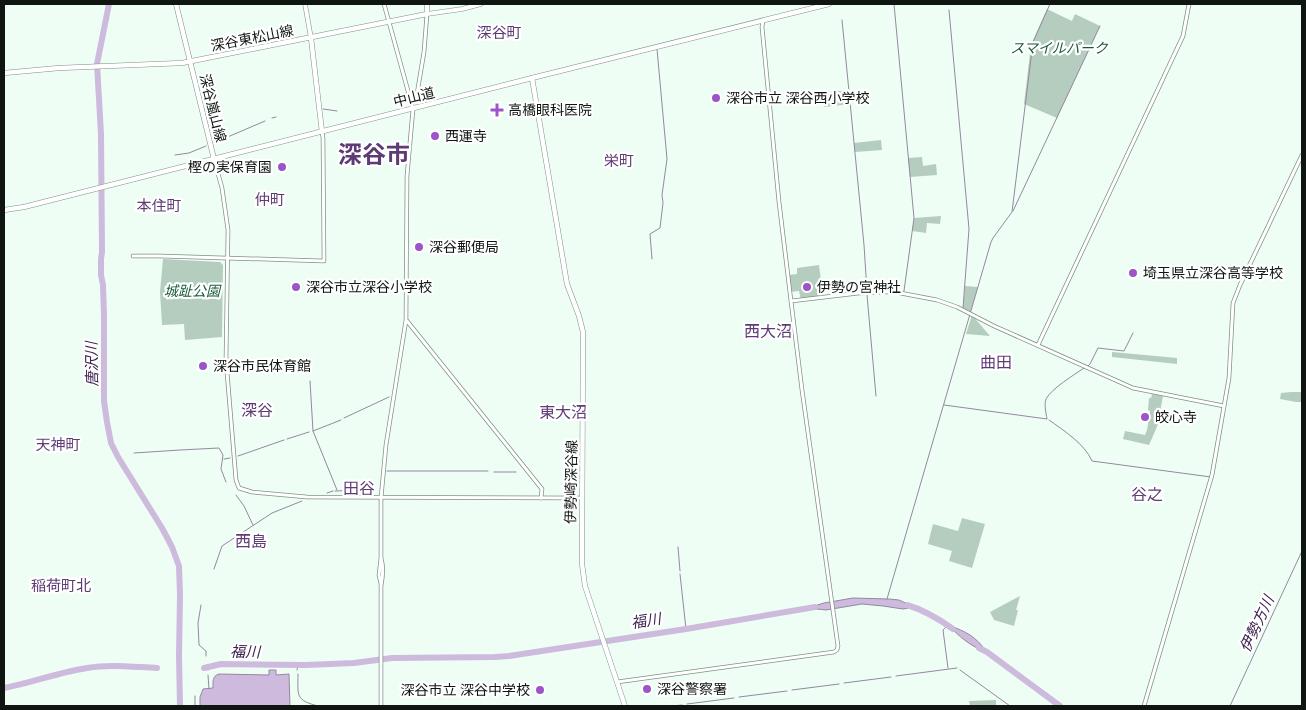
<svg xmlns="http://www.w3.org/2000/svg" width="1306" height="710" viewBox="0 0 1306 710" font-family="'Times New Roman','Noto Sans JP',serif">
  <style>
    .green { fill: #b5cdbe }
    .water { fill: #cdbadd; stroke: #9488a0 }
    .lines { fill: none; stroke-linecap: round; stroke-linejoin: round }
    .stream { stroke: #9488a0; stroke-width: 1 }
    .river { stroke: #cdbadd; stroke-width: 6 }
    .tertiary-casing { stroke: #819087; stroke-width: 4.5 }
    .secondary-casing { stroke: #819087; stroke-width: 5 }
    .primary-casing { stroke: #819087; stroke-width: 5.5 }
    .trunk-casing { stroke: #819087; stroke-width: 5.5 }
    .tertiary { stroke: #fff; stroke-width: 3 }
    .secondary { stroke: #fff; stroke-width: 4 }
    .primary { stroke: #fff; stroke-width: 4.5 }
    .trunk { stroke: #fff; stroke-width: 4.5 }
    .poi-dot { fill: #9b55c8; stroke: #fff; stroke-width: 2 }
    .labels { text-anchor: middle; stroke-width: 4.5; stroke-linejoin: round; paint-order: stroke }
    .street-label { font-size: 14px; fill: #0f1511; stroke: #fff }
    .park-label { font-size: 14px; font-style: italic; fill: #17593a; stroke: #fff }
    .poi-label { font-size: 14px; fill: #0f1511; stroke: #fff; text-anchor: start }
    .neighbourhood-label { font-size: 15px; fill: #5e3b75; stroke: #fff }
    .water-label { font-size: 15px; font-style: italic; fill: #3c214e; stroke: #fff }
    .quarter-label { font-size: 16px; fill: #5e3b75; stroke: #fff }
    .town-label { font-size: 24px; font-weight: bold; fill: #5e3b75; stroke: #fff }
  </style>
  <rect width="100%" height="100%" fill="#eefef4"/>
  <!-- green -->
  <g class="green">
    <path d="M1047,9L1072,21L1075,14L1100,26L1057,118L1024,104L1031,45Z"/>
    <path d="M849,90L850,104L824,107L823,93Z"/>
    <path d="M881,140L882,150L855,152L854,143Z"/>
    <path d="M922,157L923,166L936,164L937,175L910,177L908,158Z"/>
    <path d="M941,216L940,224L927,223L926,233L912,231L914,218Z"/>
    <path d="M163,259L220,262L223,265L222,337L185,340L184,324L162,325L160,292Z"/>
    <path d="M819,265L823,297L801,300L799,291L790,292L788,275L797,274V268Z"/>
    <path d="M965,286L978,287L970,313L963,310Z"/>
    <path d="M972,315L990,336L966,334Z"/>
    <path d="M1112,352L1177,358V364L1112,357Z"/>
    <path d="M1291,392H1302V402H1296L1280,399L1281,393Z"/>
    <path d="M1152,394L1163,396L1160,412L1163,413L1149,445L1123,439L1125,431L1145,435L1147,430L1150,411L1148,410L1149,398H1151Z"/>
    <path d="M962,518L985,524L972,568L949,561L952,551L928,544L933,524L958,531Z"/>
    <path d="M1020,596L1016,610H1018L1014,626L994,620L990,612Z"/>
    <path d="M996,700V706H970L969,701Z"/>
  </g>
  <!-- water -->
  <g class="water">
    <path d="M853,598L889,599L899,600L914,607L903,609L883,606L862,604L826,610L808,608L824,603Z"/>
    <path d="M948,625C967,632 975,636 987,652C971,647 960,637 948,625Z"/>
    <path d="M269,670H276V675L289,674L290,706H200V697L203,689L213,688C213,682 212,676 219,674L269,675Z"/>
  </g>
  <g class="lines">
    <!-- stream -->
    <g class="stream">
      <path d="M894,4L914,218L904,291"/>
      <path d="M949,10L969,229L963,308"/>
      <path d="M842,20L864,245L867,291"/>
      <path d="M323,109L337,111"/>
      <path d="M272,118L276,117"/>
      <path d="M216,142L265,121"/>
      <path d="M175,155L189,153L206,146"/>
      <path d="M1013,211L1100,26"/>
      <path d="M652,259L650,234L660,228L663,203L662,195L667,159L657,49"/>
      <path d="M867,295L876,396"/>
      <path d="M1088,366L1090,364L1098,348L1124,351L1133,333"/>
      <path d="M310,381L313,431L337,490"/>
      <path d="M944,405L1047,419C1046,413 1044,405 1046,399C1052,388 1074,375 1084,368"/>
      <path d="M344,418L389,397"/>
      <path d="M1049,420C1063,430 1085,444 1092,461L1211,477"/>
      <path d="M313,431L341,420"/>
      <path d="M287,439L309,432"/>
      <path d="M134,453L180,450L219,448L223,455L221,469L226,482"/>
      <path d="M238,456L284,440"/>
      <path d="M224,459L230,458"/>
      <path d="M387,471H488"/>
      <path d="M494,472H516"/>
      <path d="M335,491L360,490"/>
      <path d="M327,493L333,491"/>
      <path d="M236,495L244,506L253,525"/>
      <path d="M678,547L680,571"/>
      <path d="M214,569L222,546L272,513L302,501"/>
      <path d="M680,574L686,629"/>
      <path d="M887,599L991,242L993,238L1012,212L1033,42L1050,4"/>
      <path d="M201,605L198,623L199,645L206,651V656"/>
      <path d="M948,625L943,630L948,668"/>
      <path d="M207,665L208,670"/>
      <path d="M297,670L298,666"/>
      <path d="M960,670L1010,706"/>
      <path d="M298,674C298,696 295,700 318,706"/>
      <path d="M208,675L209,689"/>
      <path d="M896,676L957,668"/>
      <path d="M844,683L891,677"/>
      <path d="M792,690L839,684"/>
      <path d="M739,697L787,691"/>
      <path d="M687,704L734,698"/>
      <path d="M195,706V696"/>
      <path d="M672,706L682,705"/>
      <path d="M1230,706L1302,551"/>
    </g>
    <!-- river -->
    <g class="river">
      <path d="M109,4L97,64L101,134L102,252L101,259V275L103,285L104,315V401L107,422L111,443L118,457L162,528L172,547L179,566L180,595L179,656L180,706"/>
      <path d="M907,605C924,610 939,619 953,629"/>
      <path d="M979,648L987,652L1060,706"/>
      <path d="M204,668L221,664L306,665L354,663L392,658L495,657L509,656L686,629L815,607"/>
      <path d="M4,688C32,683 59,672 87,668C110,664 133,667 157,668"/>
    </g>
    <defs>
      <g id="tertiary">
        <path d="M763,20L762,27L779,202L791,301L859,293L885,292H895L937,300L957,307L994,326L1133,388L1224,406"/>
        <path d="M417,94L424,52L427,14"/>
        <path d="M214,159L222,188L228,230L226,360L236,480L239,488L252,492L307,497L582,498"/>
        <path d="M133,256H160L324,261L323,138L322,132"/>
        <path d="M407,321L542,489L541,498"/>
        <path d="M1038,345L1183,36L1189,4"/>
        <path d="M381,584L379,575L381,558"/>
        <path d="M617,682L834,652L837,650L838,646L802,390L791,301"/>
        <path d="M381,706V586C383,576 384,568 381,558V498L386,445L406,320L407,176L413,109L384,4"/>
        <path d="M1144,706L1212,475L1229,378L1233,303L1240,285L1302,155"/>
      </g>
      <g id="secondary">
        <path d="M305,4L311,38"/>
        <path d="M427,14L462,9L481,4"/>
      </g>
      <g id="primary">
        <path d="M176,4L214,159"/>
        <path d="M311,38L322,132"/>
        <path d="M4,73L59,68L182,63L427,14V4"/>
        <path d="M532,78L567,284L579,316L583,332L582,550V564L585,586L625,706"/>
      </g>
      <path id="trunk" d="M4,210L24,207L532,78L829,4"/>
    </defs>
    <!-- tertiary casing -->
    <use href="#tertiary" class="tertiary-casing"/>
    <!-- secondary casing -->
    <use href="#secondary" class="secondary-casing"/>
    <!-- primary casing -->
    <use href="#primary" class="primary-casing"/>
    <!-- trunk casing -->
    <use href="#trunk" class="trunk-casing"/>
    <!-- tertiary -->
    <use href="#tertiary" class="tertiary"/>
    <!-- secondary -->
    <use href="#secondary" class="secondary"/>
    <!-- primary -->
    <use href="#primary" class="primary"/>
    <!-- trunk -->
    <use href="#trunk" class="trunk"/>
  </g>
  <!-- markers -->
  <g class="poi-dot">
    <circle cx="716" cy="98" r="5"/>
    <path d="M494.5 102.5h5v5h5v5h-5v5h-5v-5h-5v-5h5z"/>
    <circle cx="435" cy="136" r="5"/>
    <circle cx="282" cy="167" r="5"/>
    <circle cx="419" cy="247" r="5"/>
    <circle cx="1133" cy="273" r="5"/>
    <circle cx="296" cy="287" r="5"/>
    <circle cx="807" cy="287" r="5"/>
    <circle cx="203" cy="366" r="5"/>
    <circle cx="1145" cy="417" r="5"/>
    <circle cx="647" cy="689" r="5"/>
    <circle cx="540" cy="690" r="5"/>
  </g>
  <g class="labels">
    <!-- street labels -->
    <g class="street-label">
      <text transform="translate(252 38) rotate(-11)" y="5">深谷東松山線</text>
      <text transform="translate(414 97) rotate(-14)" y="5">中山道</text>
      <text transform="translate(213 108) rotate(76)" y="5">深谷嵐山線</text>
      <text transform="translate(571 482) rotate(-89)" y="5">伊勢崎深谷線</text>
    </g>
    <!-- park labels -->
    <g class="park-label">
      <text x="1059" y="53">スマイルパーク</text>
      <text x="192" y="296">城趾公園</text>
    </g>
    <!-- poi labels -->
    <g class="poi-label">
      <text x="726" y="103">深谷市立 深谷西小学校</text>
      <text x="508" y="115">高橋眼科医院</text>
      <text x="445" y="141">西運寺</text>
      <text x="272" y="172" text-anchor="end">樫の実保育園</text>
      <text x="429" y="252">深谷郵便局</text>
      <text x="1143" y="278">埼玉県立深谷高等学校</text>
      <text x="306" y="292">深谷市立深谷小学校</text>
      <text x="817" y="292">伊勢の宮神社</text>
      <text x="213" y="371">深谷市民体育館</text>
      <text x="1155" y="422">皎心寺</text>
      <text x="657" y="694">深谷警察署</text>
      <text x="530" y="695" text-anchor="end">深谷市立 深谷中学校</text>
    </g>
    <!-- neighbourhood labels -->
    <g class="neighbourhood-label">
      <text x="499" y="38">深谷町</text>
      <text x="619" y="166">栄町</text>
      <text x="270" y="205">仲町</text>
      <text x="159" y="211">本住町</text>
      <text x="58" y="450">天神町</text>
      <text x="61" y="591">稲荷町北</text>
    </g>
    <!-- water labels -->
    <g class="water-label">
      <text transform="translate(92 364) rotate(-91)" y="5">唐沢川</text>
      <text transform="translate(646 621) rotate(-9)" y="5">福川</text>
      <text transform="translate(1257 624) rotate(-65)" y="5">伊勢方川</text>
      <text transform="translate(245 652) rotate(1)" y="5">福川</text>
    </g>
    <!-- quarter labels -->
    <g class="quarter-label">
      <text x="768" y="337">西大沼</text>
      <text x="996" y="368">曲田</text>
      <text x="257" y="416">深谷</text>
      <text x="563" y="418">東大沼</text>
      <text x="359" y="494">田谷</text>
      <text x="1147" y="500">谷之</text>
      <text x="251" y="547">西島</text>
    </g>
    <!-- town labels -->
    <g class="town-label">
      <text x="374" y="163">深谷市</text>
    </g>
  </g>
  <!-- border -->
  <rect width="1306" height="710" fill="none" stroke="#0f1511" stroke-width="10"/>
</svg>
